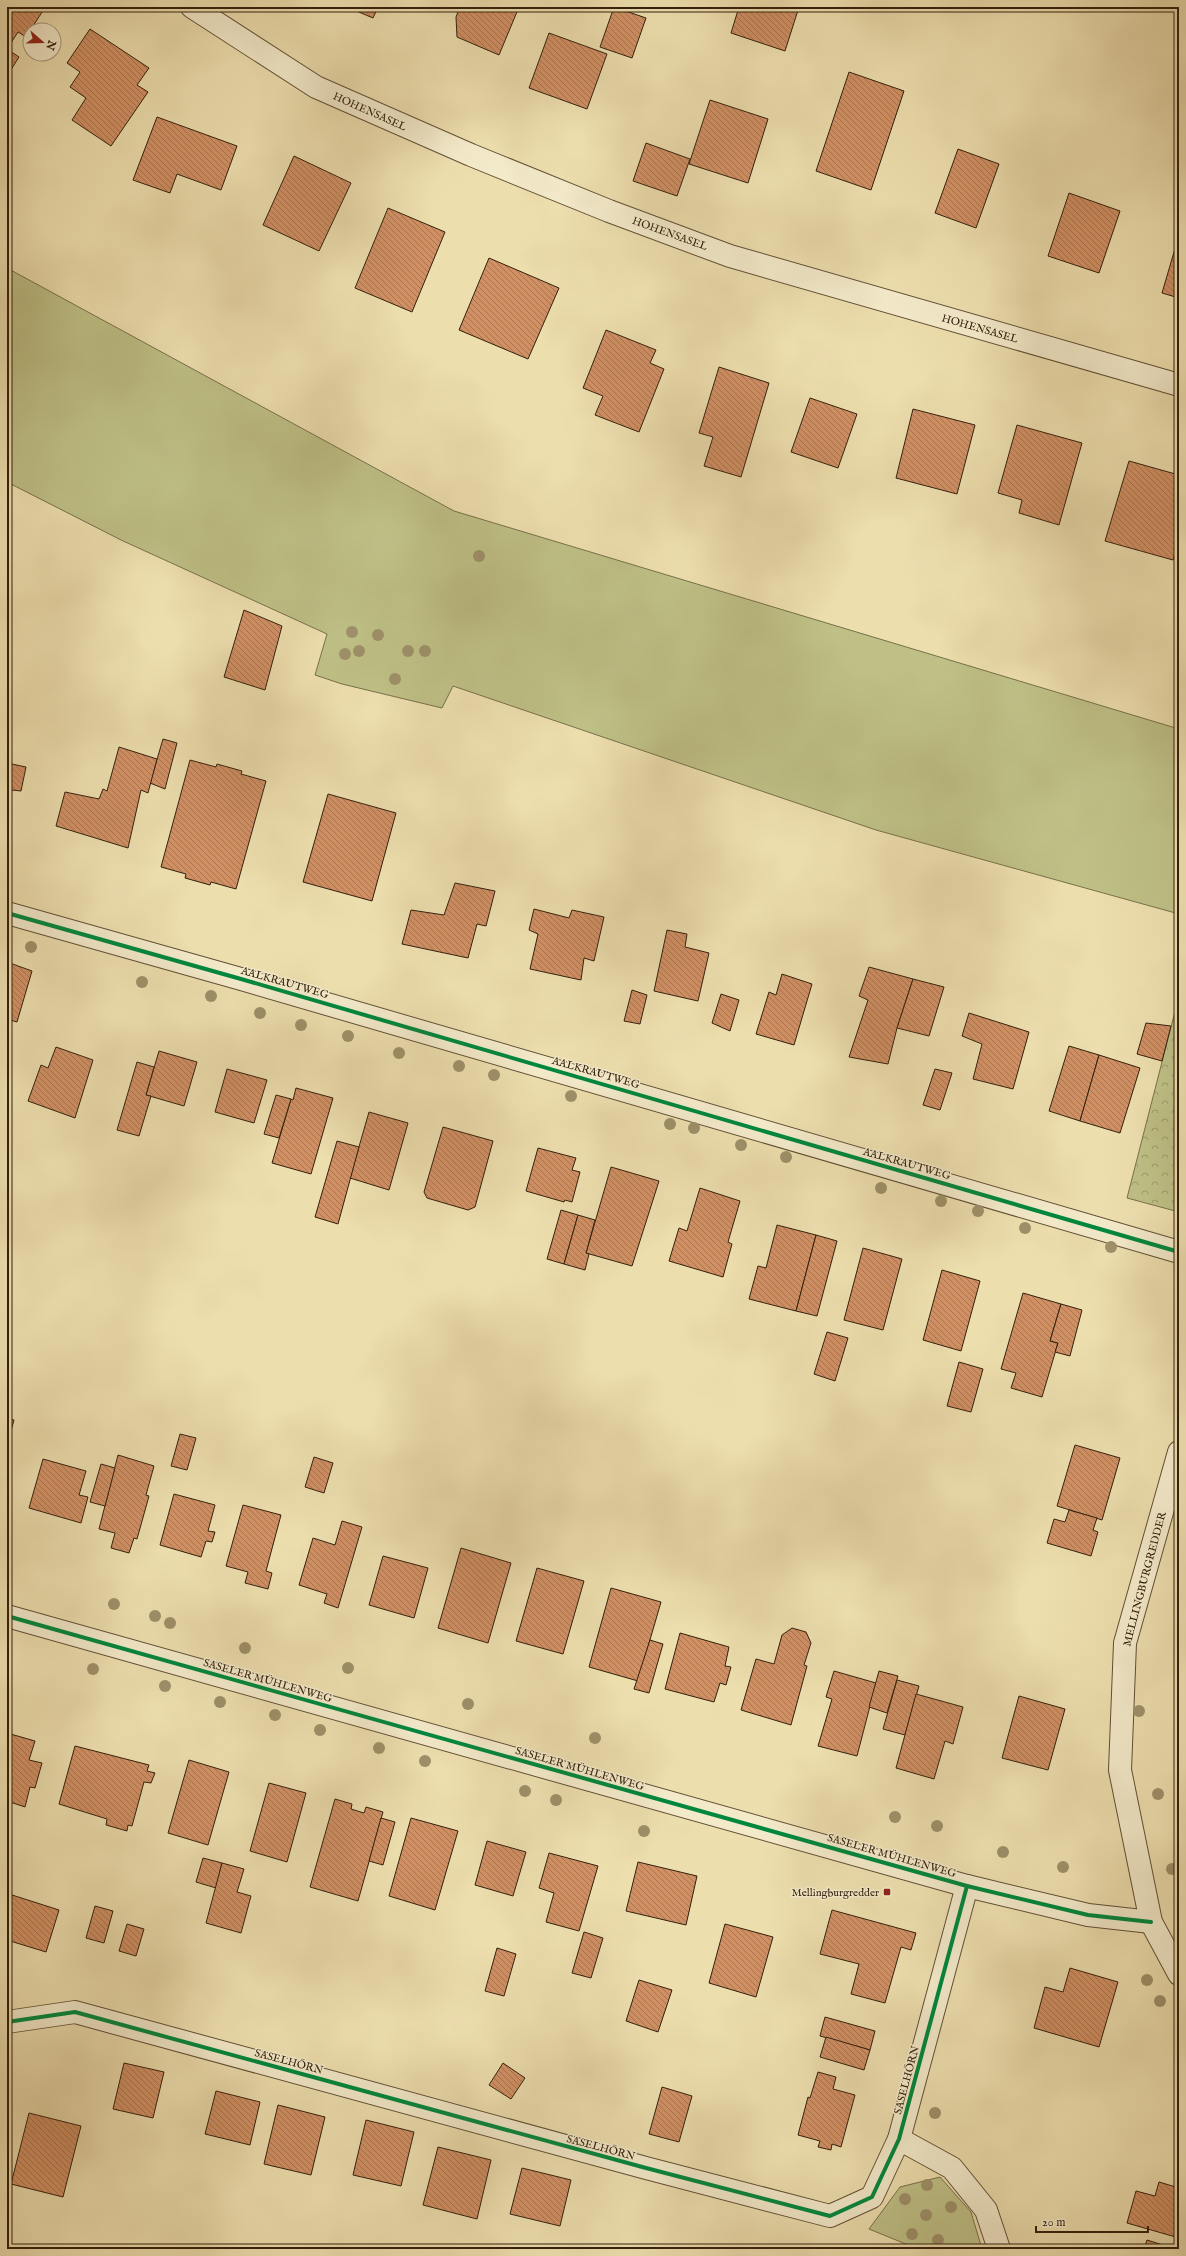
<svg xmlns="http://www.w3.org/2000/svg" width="1186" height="2256" viewBox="0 0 1186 2256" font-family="'IM FELL English',serif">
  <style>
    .grass { fill: #bec086; stroke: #78704a }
    .park { fill: url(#park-crowns); stroke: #78704a }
    .building { fill: url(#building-back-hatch); stroke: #33200d }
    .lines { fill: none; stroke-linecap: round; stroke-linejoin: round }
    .minor-casing { stroke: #625035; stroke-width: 24 }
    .minor { stroke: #f3eaca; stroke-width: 22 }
    .cycleway-casing { stroke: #f3eaca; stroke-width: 6 }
    .cycleway { stroke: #00873e; stroke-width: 4 }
    .tree { fill: #9e9069 }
    .poi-dot { fill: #8f2418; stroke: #f3eaca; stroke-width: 1.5 }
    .labels { text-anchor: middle; stroke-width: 3; stroke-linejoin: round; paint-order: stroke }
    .street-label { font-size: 11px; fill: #33200d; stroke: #f3eaca }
    .poi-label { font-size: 11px; fill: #33200d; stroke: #f3eaca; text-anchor: end }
  </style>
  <defs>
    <pattern id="park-crowns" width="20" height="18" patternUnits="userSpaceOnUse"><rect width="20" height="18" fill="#bec086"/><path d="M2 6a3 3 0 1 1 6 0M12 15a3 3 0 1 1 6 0" fill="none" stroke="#9b9c6c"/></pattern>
    <pattern id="building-back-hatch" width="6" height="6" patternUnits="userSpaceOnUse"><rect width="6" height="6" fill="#d09064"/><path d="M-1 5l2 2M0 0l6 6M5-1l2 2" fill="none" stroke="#a97551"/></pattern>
  </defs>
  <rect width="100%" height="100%" fill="#eddeae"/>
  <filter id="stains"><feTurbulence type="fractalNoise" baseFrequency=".005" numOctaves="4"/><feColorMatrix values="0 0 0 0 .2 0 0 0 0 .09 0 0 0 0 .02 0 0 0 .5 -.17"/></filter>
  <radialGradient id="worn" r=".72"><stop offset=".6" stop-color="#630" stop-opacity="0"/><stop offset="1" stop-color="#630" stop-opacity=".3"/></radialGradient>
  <!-- grass -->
  <g class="grass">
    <path d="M7,268L454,511L1179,729V914L876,830L453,686L442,708L342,684L315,675L327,634L121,540L7,482Z"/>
    <path d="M940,2177L971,2212L982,2249H918L869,2229L900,2187Z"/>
  </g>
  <!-- park -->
  <path class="park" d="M1179,996V1212L1127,1198Z"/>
  <!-- building -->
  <g class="building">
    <path d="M7,7H41L44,9L26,37L18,32L7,49L19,57L7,76Z"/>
    <path d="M347,7H378L373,18Z"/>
    <path d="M460,7H519L499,55L457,37L456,17Z"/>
    <path d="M614,7L646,18L632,58L600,47Z"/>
    <path d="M739,7H799L785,51L731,33Z"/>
    <path d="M90,29L149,68L137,85L148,92L111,146L72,120L86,98L70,87L80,72L67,63Z"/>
    <path d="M549,33L607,54L587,109L529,88Z"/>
    <path d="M849,72L904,91L871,190L816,171Z"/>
    <path d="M710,100L768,119L748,183L689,164Z"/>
    <path d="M157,117L237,146L221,190L177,174L170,193L133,180Z"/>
    <path d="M646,143L690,159L677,196L633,181Z"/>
    <path d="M958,149L999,164L976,228L935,213Z"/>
    <path d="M294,156L351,183L319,251L263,225Z"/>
    <path d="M1069,193L1120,211L1099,273L1048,256Z"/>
    <path d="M388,208L445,232L412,312L355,288Z"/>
    <path d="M1179,235V298L1162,293Z"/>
    <path d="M489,258L559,288L528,359L459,330Z"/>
    <path d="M606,330L656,350L650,363L664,369L639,432L595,415L603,396L583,388Z"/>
    <path d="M719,367L769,383L741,477L704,466L713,437L699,433Z"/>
    <path d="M810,398L857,414L838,468L791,452Z"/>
    <path d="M913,409L975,425L957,494L896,478Z"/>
    <path d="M1017,425L1082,443L1059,525L1019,513L1022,500L998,493Z"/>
    <path d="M1129,461L1179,475L1177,493L1179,494V538L1173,560L1105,541Z"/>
    <path d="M244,610L282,626L265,690L224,677Z"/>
    <path d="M163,739L177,743L165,789L150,783Z"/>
    <path d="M119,747L157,759L148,793L141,790L128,848L56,826L65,792L99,799L103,789L107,791Z"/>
    <path d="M190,760L216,767L217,764L242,771L241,774L266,781L236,889L211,882L210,885L185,878L186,874L161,867Z"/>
    <path d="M7,763L26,767L21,791L12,790L7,809Z"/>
    <path d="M328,794L396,813L372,901L303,882Z"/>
    <path d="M455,883L495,891L486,926L477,924L468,958L402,944L411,910L444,915Z"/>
    <path d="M534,909L569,918L572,910L604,917L594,961L584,958L581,980L530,969L538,934L529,930Z"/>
    <path d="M667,930L687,934L685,947L709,953L698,1001L654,991Z"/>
    <path d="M7,962L32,971L17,1022L7,1019Z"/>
    <path d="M869,967L913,979L897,1028L888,1064L849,1057L868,1000L859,996Z"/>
    <path d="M782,974L812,984L794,1045L756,1034L769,992L776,995Z"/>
    <path d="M913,979L944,987L929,1036L897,1028Z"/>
    <path d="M632,990L647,995L640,1024L624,1021Z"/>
    <path d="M721,994L739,1000L730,1031L712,1023Z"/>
    <path d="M969,1013L1029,1032L1013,1089L973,1079L982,1044L962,1036Z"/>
    <path d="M1146,1023L1171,1026L1162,1061L1137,1054Z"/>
    <path d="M1069,1046L1099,1055L1080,1121L1049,1111Z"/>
    <path d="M56,1047L93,1060L75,1118L28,1101L41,1065L48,1068Z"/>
    <path d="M159,1051L197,1062L184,1106L146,1095Z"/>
    <path d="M1099,1055L1140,1068L1120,1133L1080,1121Z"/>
    <path d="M137,1062L154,1067L146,1095L151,1096L139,1136L117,1130Z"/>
    <path d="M227,1069L267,1080L254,1123L215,1112Z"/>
    <path d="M935,1069L952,1073L940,1110L923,1105Z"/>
    <path d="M296,1088L333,1098L311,1174L272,1163L291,1099L293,1100Z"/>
    <path d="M276,1095L291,1099L279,1138L264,1134Z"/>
    <path d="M369,1112L408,1123L389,1190L350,1178Z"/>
    <path d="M443,1127L493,1141L475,1207L468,1210L427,1198L424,1192Z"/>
    <path d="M337,1141L359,1147L338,1224L315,1217Z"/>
    <path d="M538,1148L576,1158L572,1170L580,1172L572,1202L565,1200L564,1202L526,1191Z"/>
    <path d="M611,1167L659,1181L632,1266L586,1253Z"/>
    <path d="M700,1188L740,1201L728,1242L732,1244L723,1277L669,1261L679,1228L687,1231Z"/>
    <path d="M561,1210L578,1215L564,1264L547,1259Z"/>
    <path d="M578,1215L595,1220L586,1253L589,1254L585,1270L564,1264Z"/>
    <path d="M777,1225L816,1235L796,1311L749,1299L758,1266L766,1268Z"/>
    <path d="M816,1235L837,1241L817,1316L796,1311Z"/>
    <path d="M863,1248L902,1259L883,1330L844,1320Z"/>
    <path d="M942,1270L980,1281L961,1351L923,1340Z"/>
    <path d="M1023,1293L1061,1304L1050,1341L1058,1343L1042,1397L1011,1388L1016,1373L1001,1369Z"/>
    <path d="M1061,1304L1082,1310L1070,1356L1055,1352L1058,1343L1050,1341Z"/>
    <path d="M827,1332L848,1338L835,1381L814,1374Z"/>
    <path d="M959,1362L983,1369L971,1412L947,1406Z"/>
    <path d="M7,1418L14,1420L7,1445Z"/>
    <path d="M180,1434L196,1438L187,1470L171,1466Z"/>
    <path d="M1075,1445L1120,1458L1102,1520L1057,1506Z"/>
    <path d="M118,1455L154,1466L146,1495L149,1496L137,1539L134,1538L129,1553L111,1548L115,1533L99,1529Z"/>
    <path d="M314,1457L333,1463L324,1493L305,1487Z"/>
    <path d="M43,1459L86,1471L79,1495L88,1497L81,1523L29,1508Z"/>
    <path d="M101,1464L115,1468L105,1506L90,1502Z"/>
    <path d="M174,1494L215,1505L208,1531L215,1532L212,1542L206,1541L201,1557L160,1545Z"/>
    <path d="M243,1505L281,1515L266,1571L272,1573L268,1589L245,1583L248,1572L226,1566Z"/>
    <path d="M1069,1510L1097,1518L1093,1530L1098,1532L1091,1556L1047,1543L1054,1519L1065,1522Z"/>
    <path d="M342,1521L362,1527L338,1608L324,1603L327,1594L299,1585L313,1538L335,1545Z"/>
    <path d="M461,1548L511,1563L488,1643L438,1628Z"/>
    <path d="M383,1556L428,1568L414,1618L369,1605Z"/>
    <path d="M537,1568L584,1581L563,1654L516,1641Z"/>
    <path d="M611,1588L661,1602L638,1681L589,1667Z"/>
    <path d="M792,1628L806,1632L811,1643L804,1665L807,1666L791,1725L741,1710L756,1659L774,1664L782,1635Z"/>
    <path d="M680,1633L729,1647L725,1666L731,1667L726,1685L720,1683L714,1702L665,1689Z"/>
    <path d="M650,1640L663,1644L649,1693L634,1689Z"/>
    <path d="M834,1671L876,1683L857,1756L818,1746L832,1699L826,1697Z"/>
    <path d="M879,1671L898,1676L887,1713L869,1707Z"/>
    <path d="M897,1680L919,1686L905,1735L883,1729Z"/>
    <path d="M916,1694L963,1707L953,1744L945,1741L934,1779L896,1768Z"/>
    <path d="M1019,1696L1065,1709L1048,1770L1002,1758Z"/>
    <path d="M7,1733L35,1741L29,1760L42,1763L35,1788L30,1787L25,1807L7,1801Z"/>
    <path d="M75,1746L149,1765L147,1771L155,1773L151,1783L144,1782L132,1826L128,1825L127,1831L106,1825L107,1819L59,1804Z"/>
    <path d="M189,1760L229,1772L208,1845L168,1833Z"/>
    <path d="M269,1783L306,1793L287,1862L250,1851Z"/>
    <path d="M335,1799L352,1804L351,1809L364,1813L366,1807L383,1812L358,1901L310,1887Z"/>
    <path d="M381,1818L395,1822L383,1865L369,1861Z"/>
    <path d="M411,1818L458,1831L435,1910L389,1896Z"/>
    <path d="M487,1841L526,1852L513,1896L475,1885Z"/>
    <path d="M549,1853L598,1866L579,1931L546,1922L554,1893L539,1888Z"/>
    <path d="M203,1858L222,1863L216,1888L196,1882Z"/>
    <path d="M638,1862L697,1876L686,1925L626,1911Z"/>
    <path d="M222,1863L244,1869L237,1892L251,1896L241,1933L206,1923Z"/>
    <path d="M9,1894L59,1910L46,1952L7,1940V1900Z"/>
    <path d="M95,1906L113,1911L104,1943L86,1938Z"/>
    <path d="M832,1910L916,1933L911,1950L901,1947L885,2003L851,1994L859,1964L820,1954Z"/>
    <path d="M127,1924L144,1929L136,1956L119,1951Z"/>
    <path d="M725,1924L773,1937L756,1997L709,1983Z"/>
    <path d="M584,1932L603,1938L591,1978L572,1973Z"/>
    <path d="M497,1948L516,1954L504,1996L485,1991Z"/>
    <path d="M1070,1968L1118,1982L1099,2047L1034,2028L1045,1987L1063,1992Z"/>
    <path d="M639,1980L672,1990L658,2032L626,2021Z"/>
    <path d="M825,2017L875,2031L870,2050L820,2036Z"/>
    <path d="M826,2037L870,2050L864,2070L820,2057Z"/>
    <path d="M124,2063L164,2072L153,2118L113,2109Z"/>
    <path d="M503,2063L525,2078L511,2099L489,2085Z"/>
    <path d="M818,2072L836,2077L833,2089L855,2095L841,2147L832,2144L831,2150L818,2147L820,2141L798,2135L808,2097L810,2098Z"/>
    <path d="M662,2087L692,2096L679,2142L649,2134Z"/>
    <path d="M216,2091L260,2102L250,2145L205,2134Z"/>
    <path d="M278,2105L325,2117L311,2175L264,2164Z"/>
    <path d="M29,2113L81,2126L63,2197L11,2184Z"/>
    <path d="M366,2120L414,2132L401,2186L353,2175Z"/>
    <path d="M438,2147L491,2160L477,2219L423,2205Z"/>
    <path d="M522,2168L571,2180L560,2226L510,2214Z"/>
    <path d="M1159,2182L1179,2188L1177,2202L1179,2203V2238L1127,2223L1136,2191L1155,2196Z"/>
    <path d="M1147,2240L1176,2249H1144Z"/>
  </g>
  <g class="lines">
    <defs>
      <g id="minor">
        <path d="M192,7L316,87L471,155L609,211L730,256L1179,385"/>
        <path d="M7,913L241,979L1179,1252"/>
        <path d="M1179,1452L1125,1643L1120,1770L1151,1922L1179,1974"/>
        <path d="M7,1616L967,1886L1088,1915L1151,1922"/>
        <path d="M7,2022L75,2012L646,2168L830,2216L872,2197L899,2139L967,1886"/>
        <path d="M899,2139L952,2168L986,2210L999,2249"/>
      </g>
    </defs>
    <!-- minor casing -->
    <use href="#minor" class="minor-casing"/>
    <!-- minor -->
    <use href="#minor" class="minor"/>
    <defs>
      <g id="cycleway">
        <path d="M7,913L241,979L1179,1252"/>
        <path d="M7,1616L967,1886L1088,1915L1151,1922"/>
        <path d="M7,2022L75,2012L646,2168L830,2216L872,2197L899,2139L967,1886"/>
      </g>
    </defs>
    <!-- cycleway casing -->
    <use href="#cycleway" class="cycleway-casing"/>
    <!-- cycleway -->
    <use href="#cycleway" class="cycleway"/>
  </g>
  <!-- trees -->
  <g class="tree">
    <circle cx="479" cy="556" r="6"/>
    <circle cx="352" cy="632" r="6"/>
    <circle cx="378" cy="635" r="6"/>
    <circle cx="359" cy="651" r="6"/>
    <circle cx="408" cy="651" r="6"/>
    <circle cx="425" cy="651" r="6"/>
    <circle cx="345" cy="654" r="6"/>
    <circle cx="395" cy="679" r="6"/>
    <circle cx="31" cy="947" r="6"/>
    <circle cx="142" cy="982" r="6"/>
    <circle cx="211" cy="996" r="6"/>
    <circle cx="260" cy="1013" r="6"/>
    <circle cx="301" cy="1025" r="6"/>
    <circle cx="348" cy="1036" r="6"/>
    <circle cx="399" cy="1053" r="6"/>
    <circle cx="459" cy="1066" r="6"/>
    <circle cx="494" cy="1075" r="6"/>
    <circle cx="571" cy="1096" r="6"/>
    <circle cx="670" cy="1124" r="6"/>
    <circle cx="694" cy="1128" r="6"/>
    <circle cx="741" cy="1145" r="6"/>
    <circle cx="786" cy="1157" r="6"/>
    <circle cx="881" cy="1188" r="6"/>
    <circle cx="941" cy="1201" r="6"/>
    <circle cx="978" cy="1211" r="6"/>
    <circle cx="1025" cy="1228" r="6"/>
    <circle cx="1111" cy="1247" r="6"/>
    <circle cx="114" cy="1604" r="6"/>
    <circle cx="155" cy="1616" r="6"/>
    <circle cx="170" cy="1623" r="6"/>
    <circle cx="245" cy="1648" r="6"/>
    <circle cx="348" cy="1668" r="6"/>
    <circle cx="93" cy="1669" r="6"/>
    <circle cx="165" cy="1686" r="6"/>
    <circle cx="220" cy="1702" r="6"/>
    <circle cx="468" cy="1704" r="6"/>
    <circle cx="1139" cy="1711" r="6"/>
    <circle cx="275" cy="1715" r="6"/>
    <circle cx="320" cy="1730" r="6"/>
    <circle cx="595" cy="1738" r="6"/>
    <circle cx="379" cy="1748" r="6"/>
    <circle cx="425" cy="1761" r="6"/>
    <circle cx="525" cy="1791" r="6"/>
    <circle cx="1158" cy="1794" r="6"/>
    <circle cx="556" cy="1800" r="6"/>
    <circle cx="895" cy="1817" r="6"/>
    <circle cx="937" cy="1826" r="6"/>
    <circle cx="644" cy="1831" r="6"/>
    <circle cx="1003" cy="1852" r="6"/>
    <circle cx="1063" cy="1867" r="6"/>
    <circle cx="1172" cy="1869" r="6"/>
    <circle cx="1147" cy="1980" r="6"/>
    <circle cx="1160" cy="2001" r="6"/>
    <circle cx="935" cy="2113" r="6"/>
    <circle cx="927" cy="2185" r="6"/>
    <circle cx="905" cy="2199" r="6"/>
    <circle cx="951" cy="2207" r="6"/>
    <circle cx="926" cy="2215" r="6"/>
    <circle cx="912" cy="2234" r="6"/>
    <circle cx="938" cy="2240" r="6"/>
  </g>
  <!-- markers -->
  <rect class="poi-dot" x="883" y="1888" width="8" height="8" rx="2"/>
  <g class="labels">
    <!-- street labels -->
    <g class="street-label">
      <text transform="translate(370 111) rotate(24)" y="4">HOHENSASEL</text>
      <text transform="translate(670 233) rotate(20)" y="4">HOHENSASEL</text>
      <text transform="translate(980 328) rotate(16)" y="4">HOHENSASEL</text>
      <text transform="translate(285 982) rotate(16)" y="4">AALKRAUTWEG</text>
      <text transform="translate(596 1072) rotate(16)" y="4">AALKRAUTWEG</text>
      <text transform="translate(907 1163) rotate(16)" y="4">AALKRAUTWEG</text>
      <text transform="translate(1144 1579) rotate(-75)" y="4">MELLINGBURGREDDER</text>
      <text transform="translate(268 1680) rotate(16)" y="4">SASELER MÜHLENWEG</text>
      <text transform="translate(580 1768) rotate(16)" y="4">SASELER MÜHLENWEG</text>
      <text transform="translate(892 1855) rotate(16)" y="4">SASELER MÜHLENWEG</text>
      <text transform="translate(289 2061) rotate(15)" y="4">SASELHÖRN</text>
      <text transform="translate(906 2080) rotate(-75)" y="4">SASELHÖRN</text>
      <text transform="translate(601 2147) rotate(15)" y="4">SASELHÖRN</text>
    </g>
    <!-- poi labels -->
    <g class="poi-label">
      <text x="879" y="1896">Mellingburgredder</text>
    </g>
  </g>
  <!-- margin -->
  <rect width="1186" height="2256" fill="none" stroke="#eddeae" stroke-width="24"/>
  <rect x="8" y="8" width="1170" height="2240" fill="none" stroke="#33200d" stroke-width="2"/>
  <rect x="12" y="12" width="1162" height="2232" fill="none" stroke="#33200d"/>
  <!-- north arrow -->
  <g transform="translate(42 42) rotate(110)"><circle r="19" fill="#f3eaca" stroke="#a6997e"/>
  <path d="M0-3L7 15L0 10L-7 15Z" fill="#8f2418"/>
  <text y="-6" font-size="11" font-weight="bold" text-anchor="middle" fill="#33200d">N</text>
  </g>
  <!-- scale -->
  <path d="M1036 2226v6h112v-6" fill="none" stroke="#33200d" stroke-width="2"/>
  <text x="1042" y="2226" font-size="12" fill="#33200d" stroke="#f3eaca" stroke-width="3" paint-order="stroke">20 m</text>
  <rect width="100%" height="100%" filter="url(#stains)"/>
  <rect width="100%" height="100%" fill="url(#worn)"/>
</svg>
